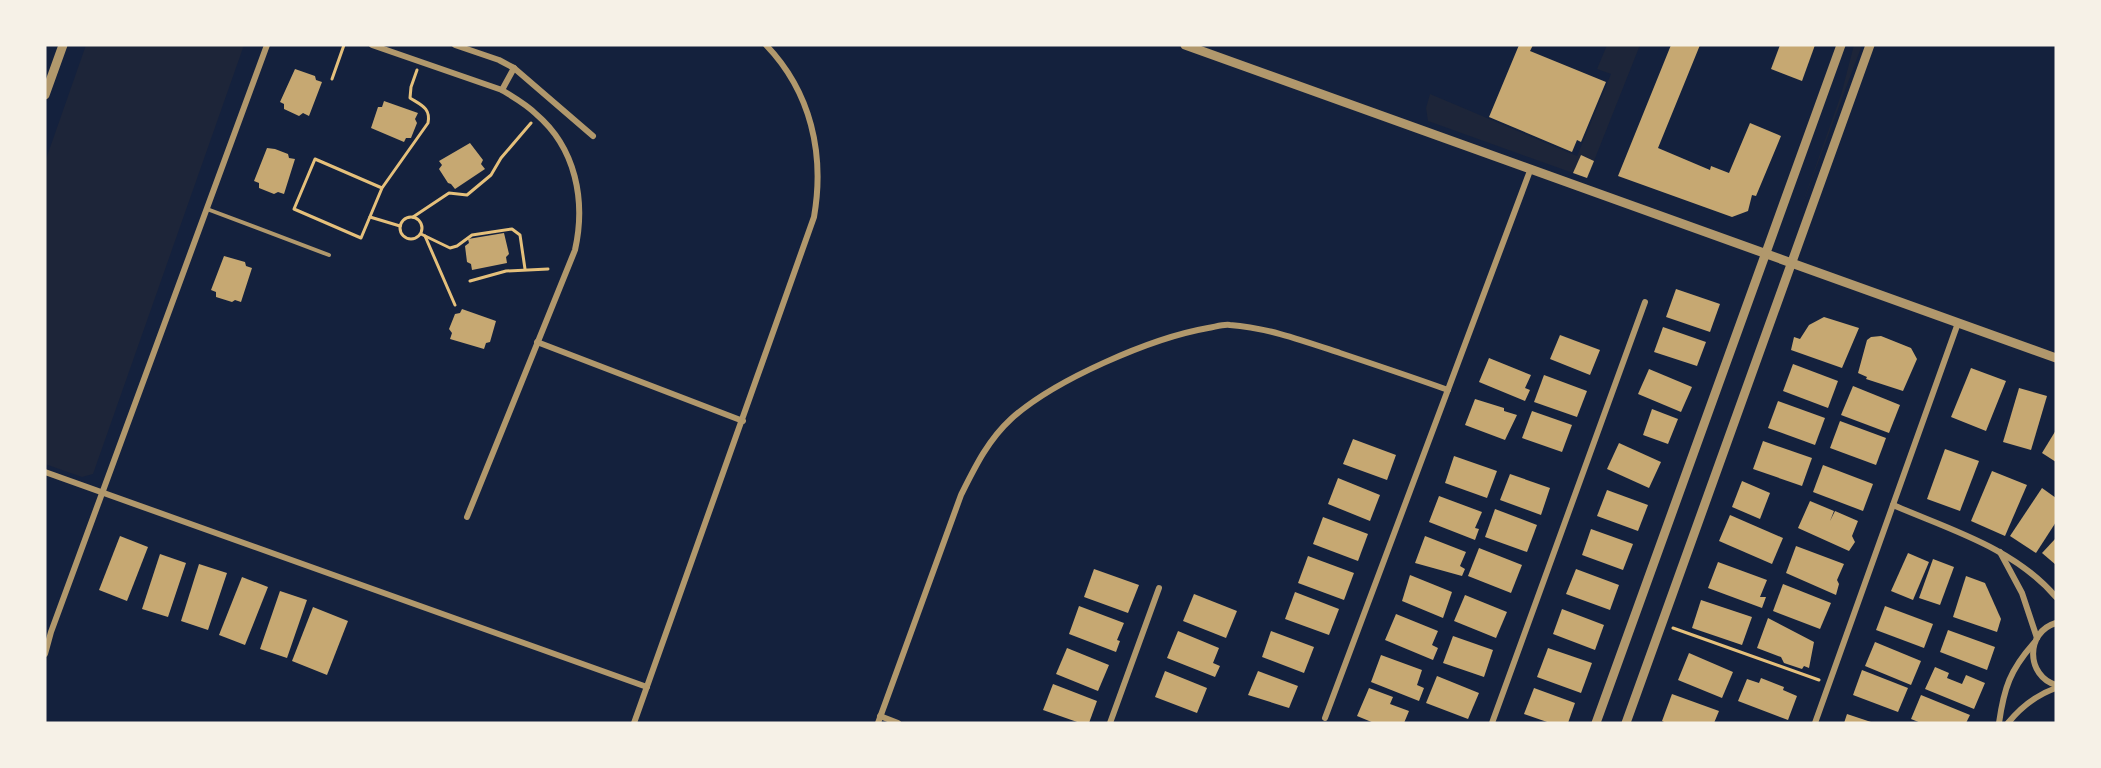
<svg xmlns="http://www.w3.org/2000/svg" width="2101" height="768" viewBox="0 0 2101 768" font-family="Mulish,sans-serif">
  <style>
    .green { fill: #1d2539 }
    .building { fill: #c6a872 }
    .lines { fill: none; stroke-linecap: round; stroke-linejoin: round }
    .path { stroke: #e5c07b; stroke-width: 3 }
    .service { stroke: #b1986c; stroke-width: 4 }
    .minor { stroke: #b1986c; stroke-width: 6 }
    .tertiary { stroke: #b1986c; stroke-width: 9 }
  </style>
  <rect width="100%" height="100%" fill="#14213d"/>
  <!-- green -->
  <g class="green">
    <path d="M86,45H244L93,474L82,477L45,464V162Z"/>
    <path d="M1607,45H1640L1594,161L1581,155L1573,173L1428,121L1426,108L1430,94L1577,156L1611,74L1597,69Z"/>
    <path d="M1854,45H1862L1798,216L1841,95Z"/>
  </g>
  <!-- building -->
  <g class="building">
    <path d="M1519,45H1533L1530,51L1606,82L1581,142L1577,140L1572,152L1489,117Z"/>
    <path d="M1671,45H1700L1658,148L1710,170L1711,166L1729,173L1750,123L1781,136L1756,196L1752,195L1748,211L1732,217L1618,176Z"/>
    <path d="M1780,45H1815L1802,81L1771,69Z"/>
    <path d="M295,69L315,76L316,80L322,82L309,116L303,113L299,116L284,109V104L280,102Z"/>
    <path d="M384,101L418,113L415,119L417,123L411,138H406L404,142L371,128L378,107H382Z"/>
    <path d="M470,143L483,160L481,164L485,169L455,189L451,184L448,183L439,169L442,165L439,161Z"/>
    <path d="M267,148L275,149L288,154L289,158L295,159L284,194L278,192L274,194L259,188V183L254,181Z"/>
    <path d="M1581,155L1594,161L1587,178L1573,173Z"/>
    <path d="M504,233L509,254L506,257L507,263L472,270L471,264L467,262L465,246L469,243L468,239Z"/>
    <path d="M224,256L245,262L246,266L252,268L241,302L235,300L232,302L216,297V292L211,290Z"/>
    <path d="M1676,289L1720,304L1710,332L1666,317Z"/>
    <path d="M462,309L496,321L490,342L486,343L484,349L450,339L452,333L449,329L455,314L460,313Z"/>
    <path d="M1824,317L1859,328L1842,368L1791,350L1794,337L1800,339L1809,325Z"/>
    <path d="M1663,327L1706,342L1697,366L1654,352Z"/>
    <path d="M1560,335L1600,350L1590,375L1550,359Z"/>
    <path d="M1881,336L1911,348L1917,359L1903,391L1866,379L1867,377L1858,373L1867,340L1871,337Z"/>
    <path d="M1489,358L1531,375L1525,388L1530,390L1525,401L1479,382Z"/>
    <path d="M1793,364L1838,381L1828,408L1783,391Z"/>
    <path d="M1971,368L2006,381L1986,431L1951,417Z"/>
    <path d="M1649,369L1692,387L1681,412L1638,394Z"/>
    <path d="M1544,375L1587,391L1577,417L1534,402Z"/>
    <path d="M1853,386L1900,405L1889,433L1841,415Z"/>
    <path d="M2019,388L2047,396L2031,450L2003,442Z"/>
    <path d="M1475,399L1504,408V411L1517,415L1505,440L1465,425Z"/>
    <path d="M1778,401L1825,418L1815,445L1768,428Z"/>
    <path d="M1652,409L1678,419L1668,444L1643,435Z"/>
    <path d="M1532,411L1572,425L1562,452L1522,438Z"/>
    <path d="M1840,421L1886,438L1876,465L1830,448Z"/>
    <path d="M2056,430V462L2042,453Z"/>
    <path d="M1353,439L1396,455L1387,480L1343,464Z"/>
    <path d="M1763,441L1812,458L1802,486L1753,469Z"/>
    <path d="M1619,443L1661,462L1649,488L1607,469Z"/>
    <path d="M1945,449L1979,461L1960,511L1927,499Z"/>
    <path d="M1454,456L1497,471L1487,498L1445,483Z"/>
    <path d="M1823,465L1873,484L1863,511L1813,492Z"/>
    <path d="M1992,471L2027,485L2005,536L1971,521Z"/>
    <path d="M1510,474L1550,488L1541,515L1500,500Z"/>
    <path d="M1338,478L1380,495L1370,521L1328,504Z"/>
    <path d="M1742,481L1770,493L1760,519L1732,507Z"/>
    <path d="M2042,488L2056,498V522L2036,553L2010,536Z"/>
    <path d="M1607,490L1648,505L1638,531L1597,516Z"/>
    <path d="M1439,496L1482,512L1475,528L1479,529L1475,540L1429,522Z"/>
    <path d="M1810,501L1834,511L1830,521L1835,511L1858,521L1852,536L1855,542L1849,551L1798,528Z"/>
    <path d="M1495,509L1537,525L1527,552L1485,537Z"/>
    <path d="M1730,515L1783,538L1772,564L1719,541Z"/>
    <path d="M1323,517L1368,534L1358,561L1313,544Z"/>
    <path d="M1591,529L1633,544L1623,570L1582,555Z"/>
    <path d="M120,536L148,547L127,601L99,590Z"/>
    <path d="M1425,536L1466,552L1460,566L1465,569L1462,576L1415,563Z"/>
    <path d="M2056,538V565L2042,553Z"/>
    <path d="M1796,546L1844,564L1837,580L1839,584L1836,595L1786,573Z"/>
    <path d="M1479,548L1522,565L1511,593L1468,576Z"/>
    <path d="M1908,553L1929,562L1913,600L1891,591Z"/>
    <path d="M160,554L186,563L168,617L142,609Z"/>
    <path d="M1308,556L1354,573L1344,600L1298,583Z"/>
    <path d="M1933,559L1954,567L1940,605L1919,598Z"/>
    <path d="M1718,562L1767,580L1760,597H1766L1762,608L1708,588Z"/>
    <path d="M199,564L227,573L208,630L181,621Z"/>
    <path d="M1094,569L1139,585L1128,613L1084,597Z"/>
    <path d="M1576,569L1619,585L1610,610L1566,594Z"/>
    <path d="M1410,575L1452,592L1443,618L1402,601Z"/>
    <path d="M1966,576L1985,583L2001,619L1997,632L1953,617Z"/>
    <path d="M242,577L268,587L245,645L219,635Z"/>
    <path d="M1783,584L1831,603L1820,629L1773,611Z"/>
    <path d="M280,591L307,600L287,658L260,649Z"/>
    <path d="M1295,592L1339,609L1329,635L1285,619Z"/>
    <path d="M1194,594L1237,611L1226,638L1183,621Z"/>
    <path d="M1465,595L1507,612L1496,638L1454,621Z"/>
    <path d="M1701,600L1752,617L1742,645L1692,628Z"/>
    <path d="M1079,606L1124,623L1117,640L1120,641L1116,652L1069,634Z"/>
    <path d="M1885,606L1933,624L1924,648L1876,630Z"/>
    <path d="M313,607L348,621L327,675L292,661Z"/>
    <path d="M1562,609L1604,625L1595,650L1553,634Z"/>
    <path d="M1396,614L1438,631L1432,645L1438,648L1433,660L1385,640Z"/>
    <path d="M1768,618L1814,642L1809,668L1804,666L1802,669L1784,663L1781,657L1757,648Z"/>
    <path d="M1948,630L1995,647L1987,670L1940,652Z"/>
    <path d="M1178,631L1219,648L1213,663L1220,666L1215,677L1167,658Z"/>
    <path d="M1271,631L1314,647L1304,673L1262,657Z"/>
    <path d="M1453,636L1493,650L1484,677L1443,663Z"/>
    <path d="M1875,642L1921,661L1911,685L1865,666Z"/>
    <path d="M1067,648L1109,665L1098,691L1056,674Z"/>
    <path d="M1548,648L1592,663L1581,693L1537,677Z"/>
    <path d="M1689,653L1733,672L1722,698L1678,680Z"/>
    <path d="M1381,655L1422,670L1417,685L1424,688L1419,701L1371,682Z"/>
    <path d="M1935,667L1949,673L1947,678L1962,684L1966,675L1985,683L1974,709L1925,689Z"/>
    <path d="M1862,670L1908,688L1898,712L1853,695Z"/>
    <path d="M1165,671L1207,688L1197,713L1155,697Z"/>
    <path d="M1258,671L1298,686L1289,708L1248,695Z"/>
    <path d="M1437,676L1479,693L1468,719L1426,703Z"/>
    <path d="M1761,678L1784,687L1783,690L1797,696L1788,720L1738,701L1747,679L1759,683Z"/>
    <path d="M1053,684L1097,701L1089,723H1080L1043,710Z"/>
    <path d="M1369,688L1393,697L1390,704L1409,711L1404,723H1374L1357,716Z"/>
    <path d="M1534,688L1575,703L1568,723H1550L1524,714Z"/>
    <path d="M1672,694L1719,711L1714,723H1666L1662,721Z"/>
    <path d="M1921,695L1970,715L1966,723H1921L1911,719Z"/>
    <path d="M1847,714L1874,723H1844Z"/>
  </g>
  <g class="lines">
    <!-- path -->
    <g class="path">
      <path d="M332,79L344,45"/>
      <path d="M382,188L315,159L294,209L361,238L382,188L428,123C431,108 421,105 410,98L411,87L417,70"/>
      <circle cx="411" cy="228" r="11"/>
      <path d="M370,217L400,226"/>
      <path d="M413,217L449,193L467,195L491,175L501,158L531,123"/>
      <path d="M421,234L450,248L457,246L472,235L512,229L520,235L525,269"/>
      <path d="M425,236L455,305"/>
      <path d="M470,281L506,271L548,269"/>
      <path d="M1673,628L1819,680"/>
    </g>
    <!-- service -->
    <path class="service" d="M207,209L329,255"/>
    <!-- minor -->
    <g class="minor">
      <path d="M372,45L502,90C513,97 526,104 536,114C576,148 586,201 575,250L467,517"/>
      <path d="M455,45L499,60L514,68L593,136"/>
      <path d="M502,90L514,68"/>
      <path d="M537,342L743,421"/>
      <path d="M45,472L647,687"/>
      <path d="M1893,505C1951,530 2014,548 2056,597"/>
      <path d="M2000,552L2022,593L2037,638"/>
      <path d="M2056,623C2025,632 2026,676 2056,685"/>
      <path d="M45,654L51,632L267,45"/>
      <path d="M880,716L898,723"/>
      <path d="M1325,718L1531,168"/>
      <path d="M634,723L814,217C825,154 811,92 766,45"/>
      <path d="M878,723L961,495C975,467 988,440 1011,419C1054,380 1151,338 1208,328C1215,327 1223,324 1230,325C1269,328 1304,341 1340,353C1376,365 1412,377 1448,390"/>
      <path d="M1110,723L1159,588"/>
      <path d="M1492,723L1645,302"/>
      <path d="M1815,723L1958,323"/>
      <path d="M1999,723C2004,688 2010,670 2034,643"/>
      <path d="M2008,723C2021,707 2036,695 2056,688"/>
    </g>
    <!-- tertiary -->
    <g class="tertiary">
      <path d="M1185,45L2056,358"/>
      <path d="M45,95L63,45"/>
      <path d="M1596,723L1841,45"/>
      <path d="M1626,723L1870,45"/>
    </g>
  </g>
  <!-- border -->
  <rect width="2101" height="768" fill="none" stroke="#f6f1e7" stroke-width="93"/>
</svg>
